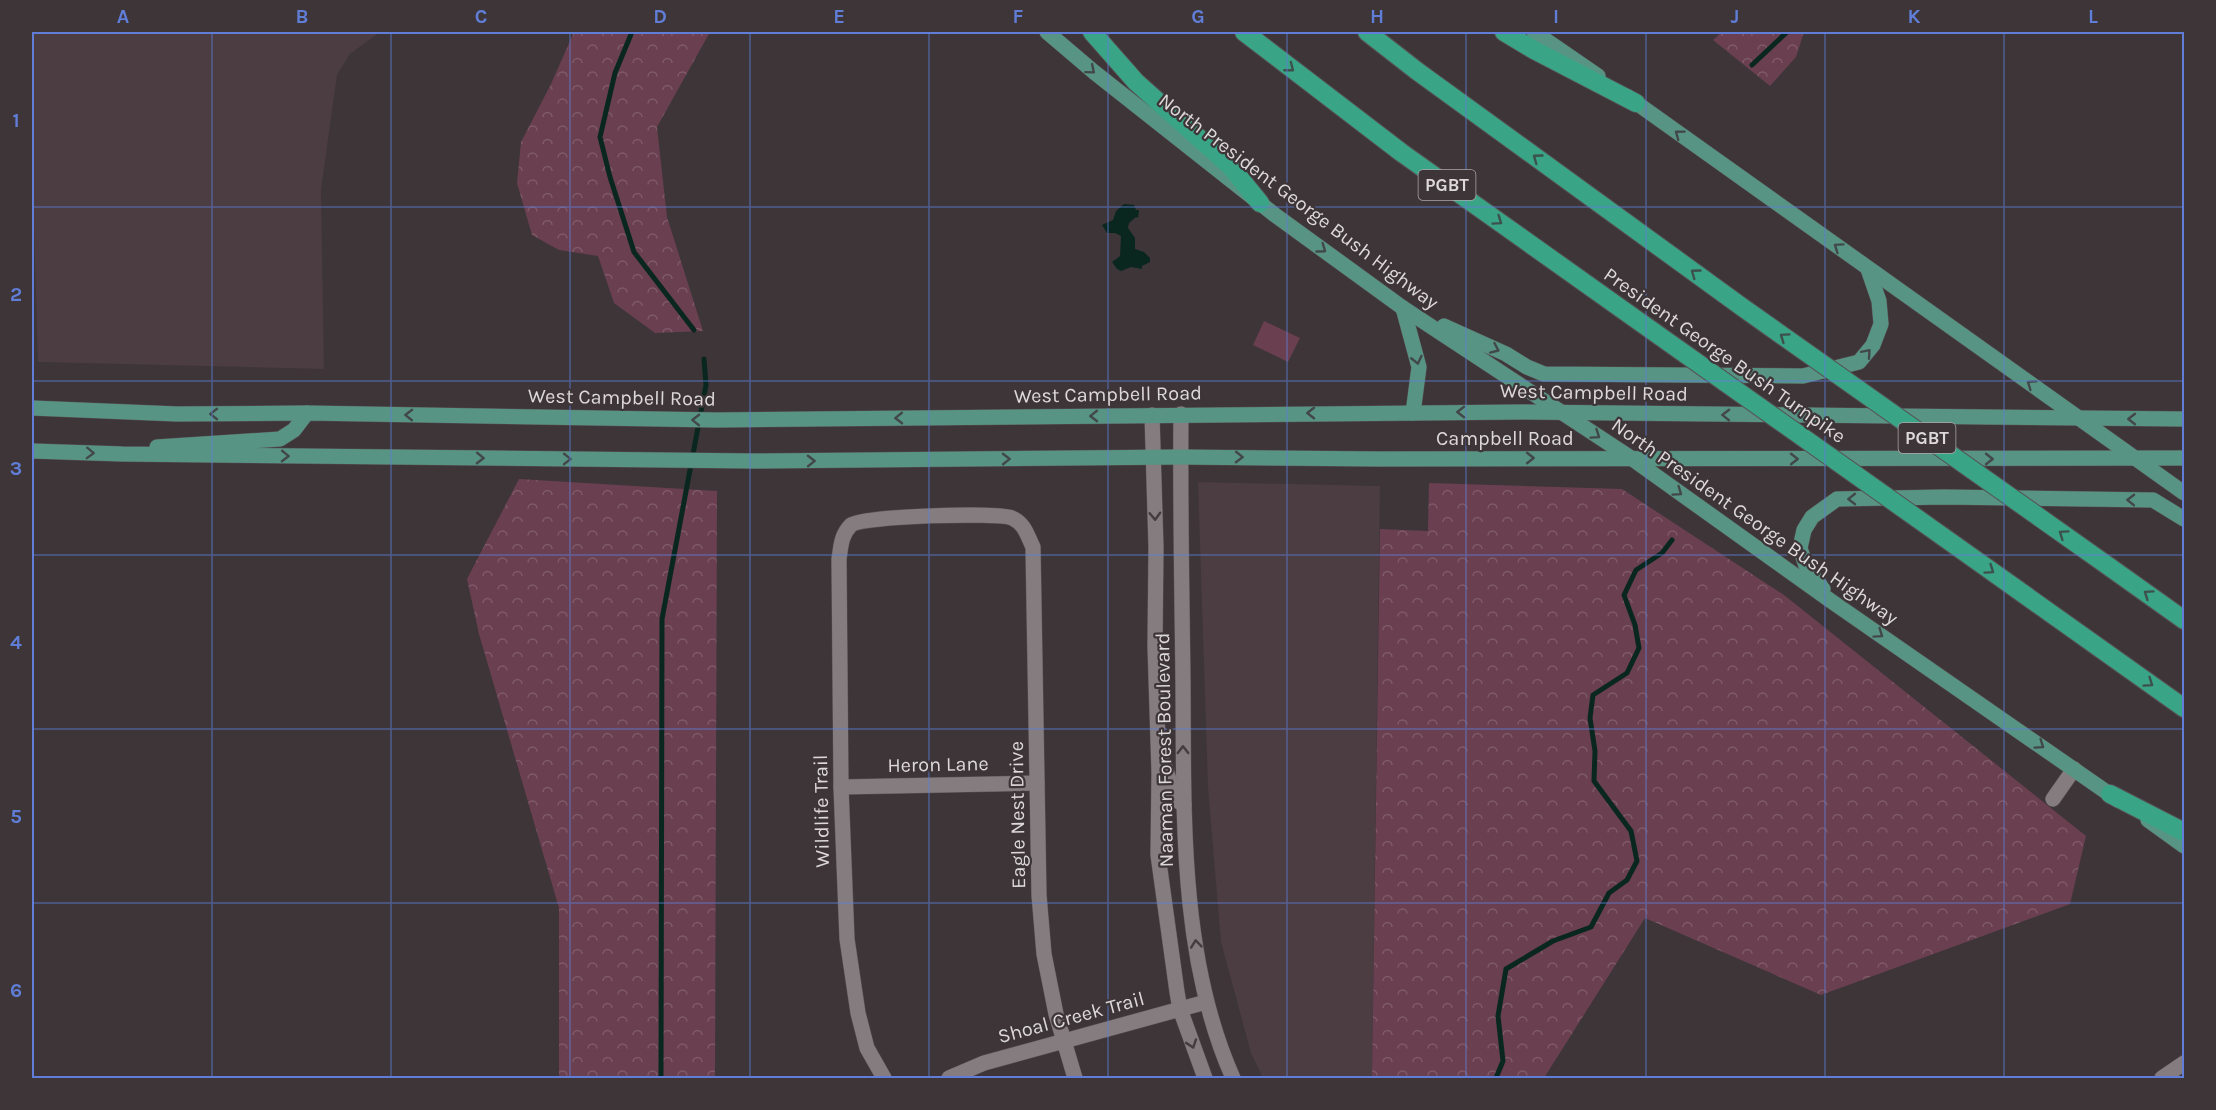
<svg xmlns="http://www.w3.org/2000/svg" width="2216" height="1110" viewBox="0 0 2216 1110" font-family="Karla,sans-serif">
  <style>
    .built { fill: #4b3d42 }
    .forest { fill: url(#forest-crowns) }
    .garden { fill: #6a3f50 }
    .water { fill: #0a271f }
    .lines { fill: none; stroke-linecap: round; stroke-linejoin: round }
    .stream { stroke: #0a271f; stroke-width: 5 }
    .minor-casing { stroke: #575153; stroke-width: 16 }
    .major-casing { stroke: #575153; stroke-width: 16 }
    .highway-casing { stroke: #575153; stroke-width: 20 }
    .minor { stroke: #847c7f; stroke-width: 15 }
    .major { stroke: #589484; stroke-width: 15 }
    .highway { stroke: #3aa487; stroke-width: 18 }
    .highway-bridge-casing { stroke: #575153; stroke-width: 20; stroke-linecap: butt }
    .highway-bridge { stroke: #3aa487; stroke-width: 18 }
    .oneway { stroke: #3c514c }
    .oneway2 { stroke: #424847 }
    .oneway3 { stroke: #443c3f }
    .grid { fill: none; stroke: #607ed8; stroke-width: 1.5; stroke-opacity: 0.55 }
    .labels { text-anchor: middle; stroke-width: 4.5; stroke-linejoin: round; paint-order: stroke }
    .shield { fill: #3d3538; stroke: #ada7a9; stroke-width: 1.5 }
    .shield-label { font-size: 18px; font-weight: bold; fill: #ddd8d9 }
    .street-label { font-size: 20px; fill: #ddd8d9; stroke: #3d3538 }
    .neatline { fill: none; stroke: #607ed8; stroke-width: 2 }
    .grid-label { font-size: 20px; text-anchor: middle; font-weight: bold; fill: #607ed8 }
  </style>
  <defs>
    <pattern id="forest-crowns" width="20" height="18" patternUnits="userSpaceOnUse" patternTransform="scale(1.5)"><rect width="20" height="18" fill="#6a3f50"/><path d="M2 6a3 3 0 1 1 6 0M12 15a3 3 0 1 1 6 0" fill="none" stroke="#7f5a69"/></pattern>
  </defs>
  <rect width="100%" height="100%" fill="#3d3538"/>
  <!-- built -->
  <g class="built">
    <path d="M32,32H380L350,54L337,75L321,190L324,369L38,362L32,163Z"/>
    <path d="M1198,482L1380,486L1372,1078H1263L1251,1053L1221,942L1208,788Z"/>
  </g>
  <!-- forest -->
  <g class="forest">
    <path d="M574,32H710L657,127L667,217L703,331L655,333L614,303L598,256L559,250L532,235L517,183L521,142L551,84Z"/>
    <path d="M1722,32H1804L1796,57L1770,86L1713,40Z"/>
    <path d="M519,479L717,491L715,1078H559V908L479,634L467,579Z"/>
    <path d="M1429,483L1622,489L1784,595L2086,836L2070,904L1821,995L1645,918L1544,1078H1372L1380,529L1428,531Z"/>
  </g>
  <!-- garden -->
  <path class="garden" d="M1264,321L1300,338L1288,362L1253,345Z"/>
  <!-- water -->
  <path class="water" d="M1124,204L1134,205L1136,210H1139L1138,218L1136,217L1129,223L1128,228L1135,238V249L1144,252L1150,258V262L1142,266V269L1131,267L1121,271L1117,269L1112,262L1120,256L1121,236L1115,233H1107L1102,225L1113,220L1116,211Z"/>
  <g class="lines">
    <!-- stream -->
    <g class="stream">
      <path d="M632,32L615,73L600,137L610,177L634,252L694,330"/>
      <path d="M1752,65L1787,32"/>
      <path d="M661,1078L662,619L706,385L704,359"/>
      <path d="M1496,1078L1503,1061L1498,1016L1506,969L1553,941L1591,927L1609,893L1627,880L1637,861L1631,831L1594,781L1595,751L1590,718L1593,695L1627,673L1639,648L1635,625L1624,595L1636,570L1662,553L1672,540"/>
    </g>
    <defs>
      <g id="minor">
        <path d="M1181,414C1180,504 1182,594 1183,683C1184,814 1179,957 1233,1078"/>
        <path d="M1152,415L1156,547L1155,646L1159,773L1158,855L1177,992L1180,1009L1205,1078"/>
        <path d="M1164,764L1176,800L1184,805"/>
        <path d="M841,787L1037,783"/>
        <path d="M2053,799L2074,769"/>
        <path d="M884,1078L867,1048L858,1013L847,939L841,787L839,559C841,546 841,535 851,525C861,516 998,512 1012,518C1025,524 1027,535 1033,547L1039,895L1044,954L1056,1014L1075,1078"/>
        <path d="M949,1078L984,1063L1206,1002"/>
        <path d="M2162,1078L2184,1063"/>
      </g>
      <g id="major">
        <path d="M1047,32L1094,72L1275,215L1403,308L1631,458L1831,601L2118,800"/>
        <path d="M1534,32L1598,76"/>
        <path d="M1628,97L2184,493"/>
        <path d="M1403,308L1419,367L1413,413"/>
        <path d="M1444,326L1506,354L1527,367L1544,374L1803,376L1859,362L1873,345L1881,324L1879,301L1868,269"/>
        <path d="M32,408L177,414L307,413L717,420L1521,412L2184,419"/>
        <path d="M157,447L280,439L294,430L307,413"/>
        <path d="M32,451L122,454L753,461L1181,457L1379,459L2184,458"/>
        <path d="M1823,589L1806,566L1800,548L1804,530L1812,517L1837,499L1944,497L2153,500L2184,519"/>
        <path d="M2148,820L2184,846"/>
      </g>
      <g id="highway">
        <path d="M1092,32L1136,82L1230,166L1260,203"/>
        <path d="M1244,32L1402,153L1654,332"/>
        <path d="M1367,32L1417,71L1742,307"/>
        <path d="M1504,32L1534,50L1636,103"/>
        <path d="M1942,536L2184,708"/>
        <path d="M2111,568L2184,620"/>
        <path d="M2110,794L2184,832"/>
      </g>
    </defs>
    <!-- minor casing -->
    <use href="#minor" class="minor-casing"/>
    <!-- major casing -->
    <use href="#major" class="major-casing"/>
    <!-- highway casing -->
    <use href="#highway" class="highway-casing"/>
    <!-- minor -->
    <use href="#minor" class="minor"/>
    <!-- major -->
    <use href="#major" class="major"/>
    <!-- highway -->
    <use href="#highway" class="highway"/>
    <defs>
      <g id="highway-bridge">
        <path d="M1742,307L2111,568"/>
        <path d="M1654,332L1942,536"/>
      </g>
    </defs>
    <!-- highway-bridge casing -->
    <use href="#highway-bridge" class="highway-bridge-casing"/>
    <!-- highway-bridge -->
    <use href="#highway-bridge" class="highway-bridge"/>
  </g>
  <!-- one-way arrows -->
  <defs><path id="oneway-chevron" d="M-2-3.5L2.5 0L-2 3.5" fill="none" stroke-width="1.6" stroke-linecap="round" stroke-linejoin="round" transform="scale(1.5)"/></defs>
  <g class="oneway">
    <use href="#oneway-chevron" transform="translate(1290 68) rotate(38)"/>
    <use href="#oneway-chevron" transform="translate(1537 158) rotate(-144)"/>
    <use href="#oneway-chevron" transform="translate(1498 221) rotate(35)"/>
    <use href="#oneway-chevron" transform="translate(1695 273) rotate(-144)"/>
    <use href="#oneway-chevron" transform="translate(1784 337) rotate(-145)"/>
    <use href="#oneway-chevron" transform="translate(2063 534) rotate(-145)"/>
    <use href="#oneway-chevron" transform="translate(1990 570) rotate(35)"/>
    <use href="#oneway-chevron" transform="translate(2148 594) rotate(-145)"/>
    <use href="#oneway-chevron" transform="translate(2149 683) rotate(35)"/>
  </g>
  <g class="oneway2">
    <use href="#oneway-chevron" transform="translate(1091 70) rotate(40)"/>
    <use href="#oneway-chevron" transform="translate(1679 134) rotate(-143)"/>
    <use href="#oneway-chevron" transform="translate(1838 247) rotate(-145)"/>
    <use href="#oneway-chevron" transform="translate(1322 249) rotate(36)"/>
    <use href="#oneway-chevron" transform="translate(1495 349) rotate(24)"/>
    <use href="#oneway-chevron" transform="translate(1867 353) rotate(-49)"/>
    <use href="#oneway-chevron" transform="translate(1417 360) rotate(77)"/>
    <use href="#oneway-chevron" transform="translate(2031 384) rotate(-145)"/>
    <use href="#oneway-chevron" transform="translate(1461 412) rotate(180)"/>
    <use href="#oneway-chevron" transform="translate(1311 413) rotate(180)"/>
    <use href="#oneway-chevron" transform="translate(214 414) rotate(180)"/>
    <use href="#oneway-chevron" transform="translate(409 415) rotate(-179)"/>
    <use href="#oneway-chevron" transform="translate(1726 415) rotate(-179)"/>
    <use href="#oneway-chevron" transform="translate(1094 416) rotate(179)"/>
    <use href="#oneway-chevron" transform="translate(899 418) rotate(179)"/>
    <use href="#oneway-chevron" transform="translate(2132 419) rotate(-180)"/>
    <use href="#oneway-chevron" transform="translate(696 420) rotate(-179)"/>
    <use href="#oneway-chevron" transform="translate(1596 435) rotate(34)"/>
    <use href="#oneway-chevron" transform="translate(90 453) rotate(2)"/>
    <use href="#oneway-chevron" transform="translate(285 456) rotate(1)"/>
    <use href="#oneway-chevron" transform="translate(1239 457) rotate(1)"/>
    <use href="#oneway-chevron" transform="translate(480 458) rotate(1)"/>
    <use href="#oneway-chevron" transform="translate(1530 458)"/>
    <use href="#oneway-chevron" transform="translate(567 459) rotate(1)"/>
    <use href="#oneway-chevron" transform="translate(1006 459) rotate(-1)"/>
    <use href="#oneway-chevron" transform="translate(1794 459)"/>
    <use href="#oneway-chevron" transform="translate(1989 459)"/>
    <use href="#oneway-chevron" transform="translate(811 461) rotate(-1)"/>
    <use href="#oneway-chevron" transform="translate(1678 492) rotate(35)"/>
    <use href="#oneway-chevron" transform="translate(1852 499) rotate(179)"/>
    <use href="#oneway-chevron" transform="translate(2131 500) rotate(-179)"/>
    <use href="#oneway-chevron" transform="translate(1879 634) rotate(35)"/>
    <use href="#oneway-chevron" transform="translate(2040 745) rotate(35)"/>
  </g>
  <g class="oneway3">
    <use href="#oneway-chevron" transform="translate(1155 516) rotate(88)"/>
    <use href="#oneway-chevron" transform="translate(1183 750) rotate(-90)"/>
    <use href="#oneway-chevron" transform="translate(1196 944) rotate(-96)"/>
    <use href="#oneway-chevron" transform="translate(1192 1044) rotate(71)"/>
  </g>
  <!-- grid -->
  <path class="grid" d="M212,32V1078M391,32V1078M570,32V1078M750,32V1078M929,32V1078M1108,32V1078M1287,32V1078M1466,32V1078M1646,32V1078M1825,32V1078M2004,32V1078M32,207H2184M32,381H2184M32,555H2184M32,729H2184M32,903H2184"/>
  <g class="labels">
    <!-- shield labels -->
    <g class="shield">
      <rect x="1418.5" y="170" width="57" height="30" rx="4.5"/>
      <rect x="1898.5" y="423" width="57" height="30" rx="4.5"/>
    </g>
    <g class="shield-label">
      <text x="1447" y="191">PGBT</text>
      <text x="1927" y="444">PGBT</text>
    </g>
    <!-- street labels -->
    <g class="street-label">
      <text transform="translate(1299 201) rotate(37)" y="7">North President George Bush Highway</text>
      <text transform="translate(1725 355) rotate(35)" y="7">President George Bush Turnpike</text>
      <text transform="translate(1594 392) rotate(1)" y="7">West Campbell Road</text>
      <text transform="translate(1108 394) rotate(-1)" y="7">West Campbell Road</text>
      <text transform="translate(622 397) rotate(1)" y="7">West Campbell Road</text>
      <text x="1505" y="445">Campbell Road</text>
      <text transform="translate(1755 521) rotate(35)" y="7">North President George Bush Highway</text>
      <text transform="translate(1164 750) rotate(-91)" y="7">Naaman Forest Boulevard</text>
      <text transform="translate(938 764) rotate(-1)" y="7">Heron Lane</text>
      <text transform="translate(821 811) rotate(-91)" y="7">Wildlife Trail</text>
      <text transform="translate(1017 815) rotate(-91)" y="7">Eagle Nest Drive</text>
      <text transform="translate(1071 1017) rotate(-15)" y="7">Shoal Creek Trail</text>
    </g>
  </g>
  <!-- border -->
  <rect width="2216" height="1110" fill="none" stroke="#3d3538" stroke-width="66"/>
  <rect x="33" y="33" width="2150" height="1044" class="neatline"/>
  <g class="grid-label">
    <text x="123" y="23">A</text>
    <text x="302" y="23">B</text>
    <text x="481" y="23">C</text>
    <text x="660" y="23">D</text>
    <text x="839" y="23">E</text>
    <text x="1018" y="23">F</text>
    <text x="1198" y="23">G</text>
    <text x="1377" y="23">H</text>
    <text x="1556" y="23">I</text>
    <text x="1735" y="23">J</text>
    <text x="1914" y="23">K</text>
    <text x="2093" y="23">L</text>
    <text x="16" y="127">1</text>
    <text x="16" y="301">2</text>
    <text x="16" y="475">3</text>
    <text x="16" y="649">4</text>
    <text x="16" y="823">5</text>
    <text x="16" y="997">6</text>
  </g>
</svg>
